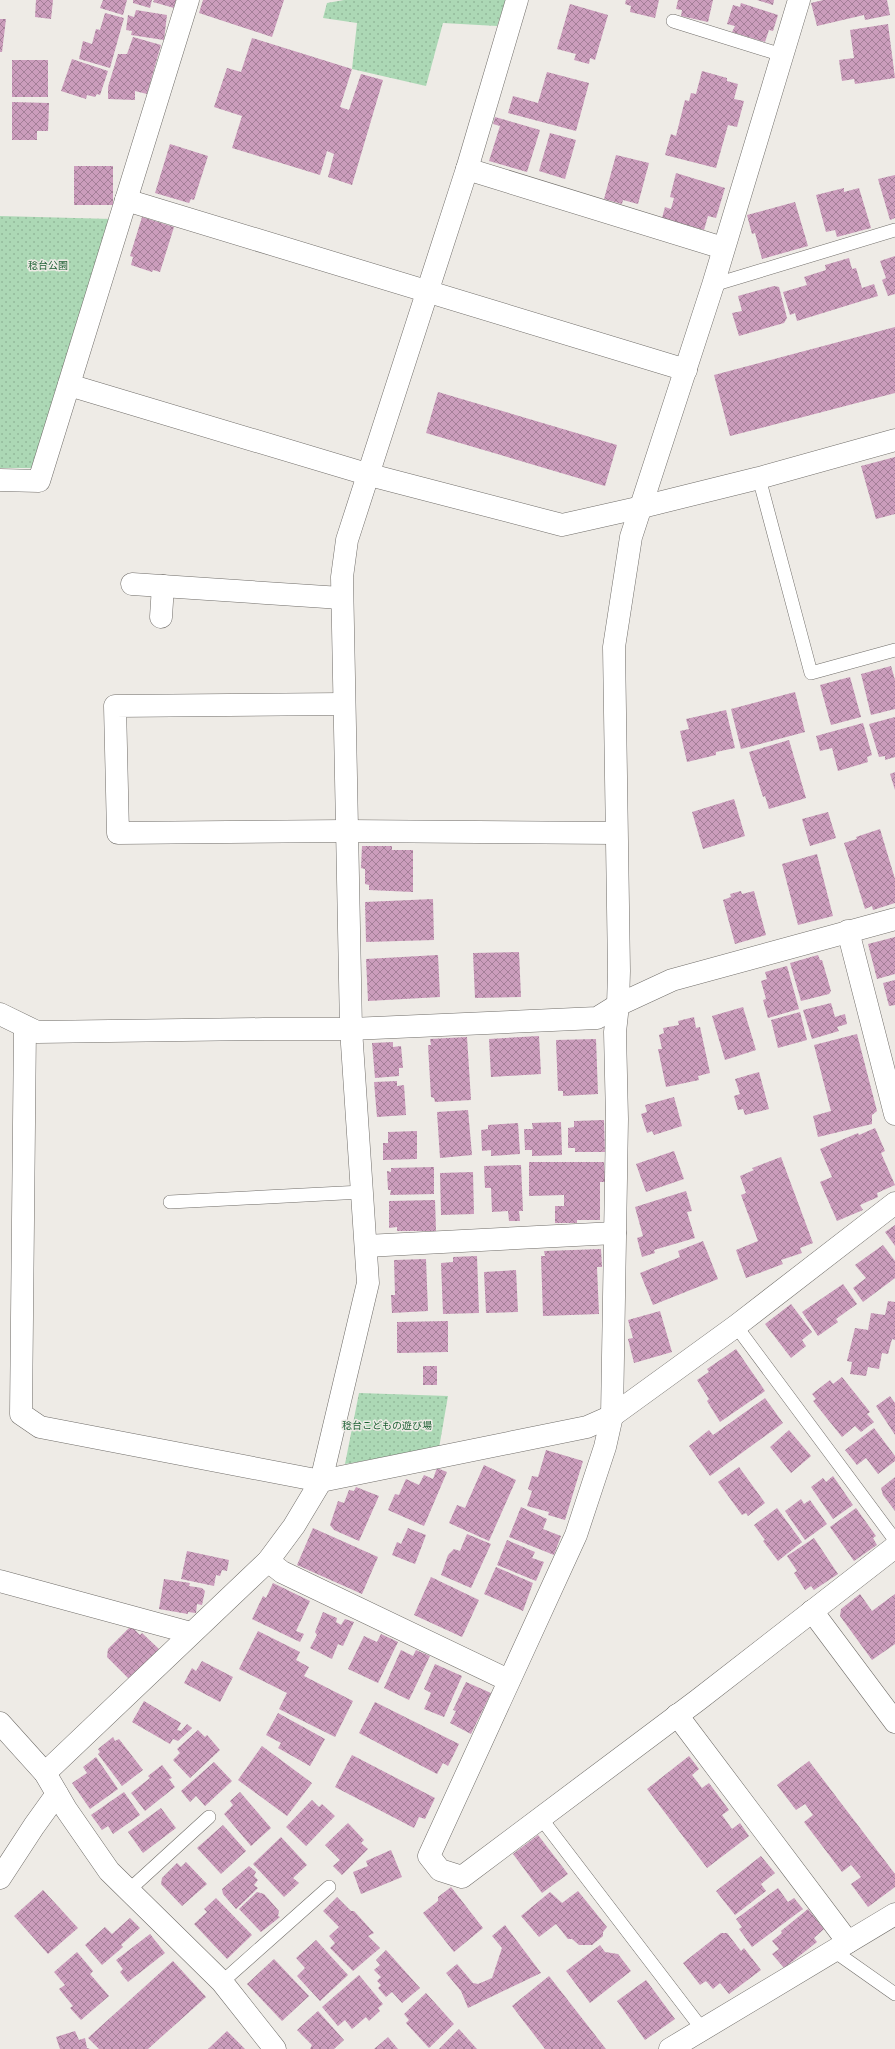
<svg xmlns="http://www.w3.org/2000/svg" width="895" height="2049" viewBox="0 0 895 2049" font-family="Signika,'Noto Sans JP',sans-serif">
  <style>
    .grass { fill: url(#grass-dots) }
    .building { fill: url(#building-cross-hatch) }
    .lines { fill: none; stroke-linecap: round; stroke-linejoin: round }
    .lane-casing { stroke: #706d69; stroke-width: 14 }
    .street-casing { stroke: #706d69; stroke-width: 23 }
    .lane { stroke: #fff; stroke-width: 13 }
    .street { stroke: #fff; stroke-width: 22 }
    .labels { text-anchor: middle; stroke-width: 3; stroke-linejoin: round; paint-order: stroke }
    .park-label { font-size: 10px; fill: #1a5e31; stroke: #eeebe6 }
  </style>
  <defs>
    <pattern id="grass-dots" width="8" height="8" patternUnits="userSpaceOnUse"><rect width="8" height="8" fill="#acd8b5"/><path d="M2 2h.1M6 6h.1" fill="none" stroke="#93b99b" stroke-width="1.8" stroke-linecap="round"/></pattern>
    <pattern id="building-cross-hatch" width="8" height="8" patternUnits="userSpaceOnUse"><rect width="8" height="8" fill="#cb9dbc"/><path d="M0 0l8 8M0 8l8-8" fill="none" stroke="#a47f98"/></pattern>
  </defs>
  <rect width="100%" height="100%" fill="#eeebe6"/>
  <!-- grass -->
  <g class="grass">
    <path d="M344,0H506L497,26L443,23L426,86L352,69L357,23L323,18L327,3Z"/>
    <path d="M0,216L112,219L34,468H0Z"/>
    <path d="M359,1393L448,1396L439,1448L345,1464Z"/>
  </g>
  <!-- building -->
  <g class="building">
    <path d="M36,0H53L51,19L35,17Z"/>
    <path d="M103,0H127L123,15L100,8Z"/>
    <path d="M133,0H152L150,8L133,3Z"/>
    <path d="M154,0H176L174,8L153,2Z"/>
    <path d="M203,0H284L272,37L199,13Z"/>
    <path d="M626,0H659L655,18L630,12L631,6L625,4Z"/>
    <path d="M678,0H713L708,22L681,16L682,10L676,9Z"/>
    <path d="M757,0H774L773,5Z"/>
    <path d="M823,0H887L890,15L865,20L864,15L817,26L811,3Z"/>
    <path d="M741,3L778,15L773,31L769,30L765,42L732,32L735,26L727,24L733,5L740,7Z"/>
    <path d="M570,4L608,15L595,60L590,58L589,64L574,60L576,54L557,49Z"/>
    <path d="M136,10L167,15L164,40L131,35L132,31L126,30L128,15L134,17Z"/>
    <path d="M105,13L124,18L110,68L79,59L83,41L92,44L96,29L100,30Z"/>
    <path d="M0,19H6L2,52H0Z"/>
    <path d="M888,24L895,78L855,84L854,79L842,81L839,60L854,58L850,30Z"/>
    <path d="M133,37L161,45L147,94L135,91V100L108,99V87L118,54H127Z"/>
    <path d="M252,38L352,69L340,107L349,110L361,74L383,80L352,185L328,177L334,154L327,151L320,175L232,148L242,116L214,107L227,68L241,72Z"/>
    <path d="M72,59L108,71L100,95L97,94L95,97L87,95L86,99L61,91Z"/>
    <rect x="12" y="60" width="36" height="37"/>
    <path d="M702,71L727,78V81L738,84L734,99L744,101L737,127L728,125L716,168L665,155L671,134L676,136L685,100L689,101L691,93L696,94Z"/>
    <path d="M547,72L589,83L576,131L508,113L513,96L538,103Z"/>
    <path d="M12,102L49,103L48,131H37V140H12Z"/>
    <path d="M495,117L540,130L527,172L489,161L500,126L493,124Z"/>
    <path d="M550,133L576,140L565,179L539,171Z"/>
    <path d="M170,144L208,156L194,200L191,199L189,203L155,193Z"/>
    <path d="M616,155L649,163L638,204L623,200L622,204L604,199Z"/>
    <rect x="74" y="166" width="39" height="39"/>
    <path d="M676,173L725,188L716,218L708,216L704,230L662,218L665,207L671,209L674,198L670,197Z"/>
    <path d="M895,175V218L890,220L878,179Z"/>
    <path d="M844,188V192L859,188L871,228L837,237L835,230L826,232L816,195Z"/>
    <path d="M795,202L808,246L762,259L755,233L752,234L747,215Z"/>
    <path d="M142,217L174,227L160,272L153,270L152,272L131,265L133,257L130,256Z"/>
    <path d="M895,256V294L888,296L882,280L886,278L880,261Z"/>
    <path d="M849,258L852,269L856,268L862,288L874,284L878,296L797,321L795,313L790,315L783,292L807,285L804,277L826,270L825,265Z"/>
    <path d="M774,286L779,287L787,318L784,323L739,336L732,313L742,311L738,296Z"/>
    <path d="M895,327V393L730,436L714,375Z"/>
    <path d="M438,392L617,445L605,486L426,433Z"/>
    <path d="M895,457V514L876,519L861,466Z"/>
    <path d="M891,666L895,680V709L871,715L861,674Z"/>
    <path d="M850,677L861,717L831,725L820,685Z"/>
    <path d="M795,692L805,732L741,749L731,709Z"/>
    <path d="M726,710L735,748L716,752V755L687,762L680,731L689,729L686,719Z"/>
    <path d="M895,717V757L885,760V756L879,757L869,724Z"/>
    <path d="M863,723L872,755L867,757L868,762L838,771L832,748L820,751L816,736Z"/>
    <path d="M789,740L806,798L769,809L765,796L763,797L749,752Z"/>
    <path d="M895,772V790L890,774Z"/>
    <path d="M734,799L745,836L703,849L692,812Z"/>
    <path d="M828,812L836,838L810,846L802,819Z"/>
    <path d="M880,829L895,879V903L873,910L872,906L865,909L844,843L857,839L856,837Z"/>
    <path d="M362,846H392V850H413V892L369,890V885L365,884V869L361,868Z"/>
    <path d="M817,854L833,916L798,925L782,864Z"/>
    <path d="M741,891L742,894L754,891L766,935L735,944L723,900L731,897L730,894Z"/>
    <path d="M433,899L434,940L366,942L365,902Z"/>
    <path d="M895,937V974L877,979L868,944Z"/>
    <path d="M519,952L521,997L475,998L473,953Z"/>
    <path d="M438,955L440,997L368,1001L366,959Z"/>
    <path d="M818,955L820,960H822L831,991L829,994L801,1001L790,963Z"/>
    <path d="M787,966L799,1009L768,1018L763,1000L766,999L761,981L767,979L765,972Z"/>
    <path d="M895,980V1005L889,1006L883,983Z"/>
    <path d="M831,1003L835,1017L845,1014L847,1024L837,1027L839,1031L812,1039L803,1010Z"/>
    <path d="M743,1007L756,1050L725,1060L712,1016Z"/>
    <path d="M800,1012L807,1040L778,1048L771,1020Z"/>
    <path d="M694,1017L696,1028L700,1027L710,1073L698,1076L699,1080L666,1087L658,1049H662L659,1035L664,1033L663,1028L679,1025L678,1021Z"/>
    <path d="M857,1034L877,1111L872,1115V1124L818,1137L813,1116L831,1111L814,1045Z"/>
    <path d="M539,1036L541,1074L491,1077L489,1039Z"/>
    <path d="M467,1037L471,1100L435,1102L434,1098L431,1097L428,1045H431L430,1039Z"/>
    <path d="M596,1039L598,1094L563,1096V1091H558L556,1040Z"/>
    <path d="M393,1042V1047L401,1046L403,1068H399V1076L375,1078L372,1043Z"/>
    <path d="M759,1072L769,1109L745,1115L743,1109L738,1110L734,1096L740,1094L735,1079Z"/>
    <path d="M397,1081V1086L404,1085L406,1115L377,1117L374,1082Z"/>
    <path d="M674,1097L682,1126L654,1135L652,1131L647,1133L641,1114L647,1112L645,1105Z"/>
    <path d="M468,1110L472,1155L440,1158L437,1112Z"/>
    <path d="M604,1120L605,1152H575V1148H568V1128L574,1127V1121Z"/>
    <path d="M561,1122L562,1155L532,1156V1150H525L524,1129H533L532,1123Z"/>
    <path d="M518,1123L520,1154L491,1156V1150L482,1151L481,1130L488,1129V1125Z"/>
    <path d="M875,1128L885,1151L881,1153L895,1185L877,1193L878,1197L860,1205L863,1210L837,1221L820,1182L832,1177L820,1149L858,1133L859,1135Z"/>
    <path d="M417,1131V1159L383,1160V1143H388V1132Z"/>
    <path d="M674,1151L684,1179L646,1192L636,1164Z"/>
    <path d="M781,1157L813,1243L800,1248L802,1253L781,1260L783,1264L746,1278L736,1250L758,1241L741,1195L746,1193L740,1176L754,1170L752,1168Z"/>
    <path d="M529,1162H604L605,1182H600V1220H577V1223H555V1206H564V1195L529,1196Z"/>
    <path d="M521,1165L523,1211H519L520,1221H509L508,1211L492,1212L491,1188H485L484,1166Z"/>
    <path d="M434,1167V1194L390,1195L391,1190H388L387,1171L391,1172V1168Z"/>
    <path d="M473,1172L474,1214L441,1215L440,1173Z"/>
    <path d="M686,1191L692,1211L687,1212L695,1238L654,1250L655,1253L642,1257L637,1238L643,1236L635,1207Z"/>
    <path d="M435,1200L436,1231H397V1227L389,1228V1201Z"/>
    <path d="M895,1225V1246L885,1232Z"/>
    <path d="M703,1241L718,1279L653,1305L640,1273L680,1257L678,1251Z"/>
    <path d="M883,1245L895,1261V1278L863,1302L853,1288L866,1278L855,1265Z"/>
    <path d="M601,1249L602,1267H597L599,1314L543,1316L541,1256H545L544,1251Z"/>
    <path d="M477,1256L479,1313L443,1314L441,1263L453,1262V1257Z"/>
    <path d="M426,1259L428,1311L392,1313L391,1295H395L394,1260Z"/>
    <path d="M516,1270L518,1312L486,1313L484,1272Z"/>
    <path d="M843,1284L857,1304L836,1319L838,1322L818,1336L802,1312Z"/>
    <path d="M888,1301L895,1302V1340L892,1339L888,1354L882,1353L879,1369L868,1367L866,1376L850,1374L852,1362L847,1361L855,1328L868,1330L871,1313L885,1315Z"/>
    <path d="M791,1304L812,1332L802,1340L806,1346L791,1358L765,1324Z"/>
    <path d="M660,1311L672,1352L634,1363L628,1339L633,1338L628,1320Z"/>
    <path d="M448,1321V1352L397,1353V1322Z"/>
    <path d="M736,1349L765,1391L720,1422L707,1401L709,1399L697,1380L709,1372L707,1369Z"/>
    <rect x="423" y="1366" width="14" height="19"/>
    <path d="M842,1377L870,1412L867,1414L874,1422L861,1432L855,1426L842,1437L813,1401L816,1399L812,1394L830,1380L833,1384Z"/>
    <path d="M890,1396L895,1403V1435L876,1406Z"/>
    <path d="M765,1398L783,1423L710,1476L689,1446L709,1430L713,1435Z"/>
    <path d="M874,1428L895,1456V1461L878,1474L866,1458L857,1465L845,1450Z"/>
    <path d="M789,1430L811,1456L791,1473L770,1447Z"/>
    <path d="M546,1450L583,1461L565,1520L548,1515L549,1512L527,1506L532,1491L528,1489L532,1476L538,1477Z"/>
    <path d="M484,1465L516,1480L489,1541L449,1523L457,1505L465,1508Z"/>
    <path d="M739,1467L765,1503L748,1516L746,1513L742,1515L718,1482Z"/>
    <path d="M437,1468L447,1472L424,1526L388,1510L395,1494L399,1495L406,1479L419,1485L424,1475L433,1479Z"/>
    <path d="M833,1476L853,1505L833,1519L811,1487L823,1478L826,1482Z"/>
    <path d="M895,1477V1511L883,1495L881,1488Z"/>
    <path d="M356,1487L379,1496L359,1541L334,1530L330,1525L338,1501L344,1503L349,1490L354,1491Z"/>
    <path d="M801,1499L804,1504L810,1500L827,1524L805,1540L785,1511Z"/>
    <path d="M521,1507L547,1519L543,1529L561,1536L554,1555L509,1537Z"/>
    <path d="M777,1508L802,1542L778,1561L763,1541L765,1540L754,1525Z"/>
    <path d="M856,1508L876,1536L873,1538L877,1545L854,1561L830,1527Z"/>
    <path d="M313,1528L378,1557L362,1594L297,1565Z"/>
    <path d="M408,1528L426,1535L415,1564L392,1555L397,1542L401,1544Z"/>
    <path d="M467,1534L491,1544L471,1588L441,1575L448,1555L454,1549L460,1551Z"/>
    <path d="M814,1538L838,1574L814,1590L811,1586L805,1590L794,1573L797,1571L787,1556Z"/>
    <path d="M507,1540L535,1552L532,1558L544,1562L536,1581L497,1565Z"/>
    <path d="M187,1551L229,1560L227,1571L222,1570L220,1576L216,1575L214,1586L181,1579Z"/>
    <path d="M496,1567L533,1583L523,1611L484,1594Z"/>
    <path d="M431,1577L479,1600L462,1637L414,1615Z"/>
    <path d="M164,1579L190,1583L189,1586L202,1588L205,1591L202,1605L197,1604L196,1613L188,1612V1614L159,1609Z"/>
    <path d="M273,1583L310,1601L296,1631L304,1634L300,1642L252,1619L263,1596L266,1598Z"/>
    <path d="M860,1594L872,1611L895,1594V1644L872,1660L840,1616L841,1609Z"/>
    <path d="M323,1612L337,1618L336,1622L341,1625L345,1619L354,1622L343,1646L338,1644L332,1659L310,1648L317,1635L315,1632Z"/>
    <path d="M131,1626L140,1635L142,1633L159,1649L129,1679L107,1657L108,1649Z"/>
    <path d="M258,1631L300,1652L296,1660L309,1667L304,1676L353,1701L335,1737L279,1709L287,1693L239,1669Z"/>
    <path d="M381,1634L398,1642L378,1683L348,1669L364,1636L377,1642Z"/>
    <path d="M401,1650L413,1656L416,1650L430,1656L409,1700L384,1688Z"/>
    <path d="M202,1661L233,1677L220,1702L184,1683L192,1668L196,1671Z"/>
    <path d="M435,1664L462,1676L444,1717L424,1709L431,1693L424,1689Z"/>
    <path d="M466,1682L491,1693L471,1734L450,1723L456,1711L453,1710Z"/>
    <path d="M144,1701L181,1723L177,1730L181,1731L187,1724L192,1728L178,1741L173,1739L170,1744L132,1722Z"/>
    <path d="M375,1702L459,1744L448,1766L443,1763L437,1774L359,1733Z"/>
    <path d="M278,1713L325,1739L310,1766L278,1748L281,1743L266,1735Z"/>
    <path d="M198,1730L205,1737L207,1735L220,1750L190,1778L173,1760L180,1753L177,1749Z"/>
    <path d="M113,1737L115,1741L119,1739L143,1770L122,1786L98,1754L100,1752L98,1749Z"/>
    <path d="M262,1746L312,1783L287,1816L238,1780Z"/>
    <path d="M352,1755L435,1798L425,1819L419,1817L414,1828L335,1787Z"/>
    <path d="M689,1756L699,1769L692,1775L702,1788L709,1783L729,1810L722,1815L732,1829L740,1823L749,1836L707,1868L647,1789Z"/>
    <path d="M96,1757L118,1789L90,1809L72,1783L87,1773L83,1767Z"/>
    <path d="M809,1761L895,1874V1887L868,1907L851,1884L861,1877L851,1865L842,1872L804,1822L813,1815L805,1804L796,1810L777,1785Z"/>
    <path d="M214,1762L232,1781L205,1806L196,1796L190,1802L181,1791Z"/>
    <path d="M162,1765L172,1778L169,1779L175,1787L145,1811L131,1793L150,1778L148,1776Z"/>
    <path d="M124,1792L140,1815L113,1834L108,1826L102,1830L91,1815Z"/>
    <path d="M240,1792L271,1828L251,1846L224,1814L233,1805L230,1801Z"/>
    <path d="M312,1800L319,1807L322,1804L335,1816L306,1846L286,1827Z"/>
    <path d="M161,1808L176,1828L143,1853L128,1832Z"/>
    <path d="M348,1823L364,1840L361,1843L368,1849L342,1875L333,1866L340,1860L325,1845Z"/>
    <path d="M223,1825L246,1851L221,1874L197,1848Z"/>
    <path d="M538,1835L568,1874L542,1893L513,1854Z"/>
    <path d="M281,1837L307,1865L293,1878L299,1883L284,1897L253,1864Z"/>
    <path d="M391,1850L402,1877L361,1894L353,1872L368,1866L366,1861Z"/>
    <path d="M761,1856L775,1873L761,1884L766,1891L735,1915L716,1891Z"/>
    <path d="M186,1862L207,1884L182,1906L161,1884L162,1878L177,1863L181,1867Z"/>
    <path d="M249,1866L256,1872L254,1876L258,1880L254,1885L258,1888L236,1909L223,1894L222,1889Z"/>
    <path d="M451,1887L483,1928L454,1952L423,1913L438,1901V1897Z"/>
    <path d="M778,1888L788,1902L794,1898L803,1909L752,1947L739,1929L742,1927L736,1919Z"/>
    <path d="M43,1890L78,1928L48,1954L14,1916Z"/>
    <path d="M578,1891L607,1927L603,1932V1936L592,1945H579L572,1939H568L556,1924L539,1937L521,1916L550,1892L562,1903Z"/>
    <path d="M257,1892L264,1894L279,1911L278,1916L280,1917L261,1932L239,1909Z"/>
    <path d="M337,1897L351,1911H354L374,1933L368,1936L380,1948L353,1971L330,1948L335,1943L329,1936L339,1927L323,1911Z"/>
    <path d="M216,1898L252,1935L227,1959L194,1924L207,1912L204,1909Z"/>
    <path d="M808,1909L824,1929L814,1938L817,1942L784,1968L772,1954L779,1949L772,1941L782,1933L781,1931Z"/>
    <path d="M130,1918L140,1928L121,1945L123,1947L102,1965L85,1945L105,1927L112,1934Z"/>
    <path d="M505,1925L541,1973L468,2008L461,1991L446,1973L457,1964L473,1983L478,1984L492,1978L502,1948L492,1936Z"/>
    <path d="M721,1933H727L741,1951L744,1948L761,1970L729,1994L720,1983L713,1989L706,1981L700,1985L683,1963Z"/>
    <path d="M150,1934L165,1953L128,1982L120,1972L123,1969L116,1960Z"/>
    <path d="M316,1940L348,1975L320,2001L297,1976L305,1968L296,1958Z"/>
    <path d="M600,1945L605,1952L618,1954L631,1971L590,2003L566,1971Z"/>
    <path d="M386,1950L420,1988L402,2003L392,1992L386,1997L378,1988L381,1985L377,1981L381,1977L374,1970L380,1965L376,1960Z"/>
    <path d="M77,1952L93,1971L90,1974L109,1996L81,2020L70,2008L73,2006L59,1989L65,1985L54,1972Z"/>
    <path d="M274,1959L309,1996L282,2021L247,1984Z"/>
    <path d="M173,1961L206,1997L148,2049H99L88,2038Z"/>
    <path d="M359,1975L383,2004L378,2008L380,2011L369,2021L366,2017L352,2029L345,2020L338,2026L322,2007Z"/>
    <path d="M549,1976L606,2049H545L512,2006Z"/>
    <path d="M646,1980L675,2019L645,2040L617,2001Z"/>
    <path d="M426,1993L454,2024L429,2048L406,2023L409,2020L404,2014Z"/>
    <path d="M318,2011L344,2040L334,2049H310L312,2045L297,2030Z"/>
    <path d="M459,2029L477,2049H439Z"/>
    <path d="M75,2031L79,2040L85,2038L87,2048L90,2049H60L56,2037Z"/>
    <path d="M227,2031L245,2049H208Z"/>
    <path d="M388,2037L398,2049H374Z"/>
  </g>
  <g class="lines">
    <defs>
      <g id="lane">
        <path d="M673,21L782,55"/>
        <path d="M713,285L895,230"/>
        <path d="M759,478L811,673L895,650"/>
        <path d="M170,1202L362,1192"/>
        <path d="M736,1326L895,1540"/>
        <path d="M540,1817L702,2029"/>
        <path d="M129,1890L209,1817"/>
        <path d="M834,1951L895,1994"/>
        <path d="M222,1982L329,1887"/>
      </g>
      <g id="street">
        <path d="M799,0L713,285L631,537L614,647L619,971L618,1005L615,1032L617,1119L612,1416L605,1447L576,1535L429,1856L440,1870L462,1877L698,1700L895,1547"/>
        <path d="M467,169L723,248"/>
        <path d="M126,200L686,370"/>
        <path d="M69,385L370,475L562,525L642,507L759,478L895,440"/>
        <path d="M0,480L39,481L188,0"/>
        <path d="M132,584L341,598"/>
        <path d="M161,617L163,586"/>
        <path d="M343,704L115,706L118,833L346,831L615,833"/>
        <path d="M848,931L895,1114"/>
        <path d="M0,1014L37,1032L264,1029H351L597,1018L618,1005L672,980L895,919"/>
        <path d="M25,1027L21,1414L40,1427L321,1481L587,1427L612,1416L736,1326L895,1203"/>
        <path d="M366,1246L615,1233"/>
        <path d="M268,1561L282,1572L508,1680"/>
        <path d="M0,1581L191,1633"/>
        <path d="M812,1611L895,1722"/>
        <path d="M677,1715L848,1942"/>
        <path d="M0,1723L45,1773L66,1809L109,1871L222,1982L275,2049"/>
        <path d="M45,1773L268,1561L294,1526L321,1481L368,1283L351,1029L342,577L347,540L467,169L517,0"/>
        <path d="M0,1878L34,1826L57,1794"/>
        <path d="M670,2049L895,1914"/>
      </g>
    </defs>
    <!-- lane casing -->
    <use href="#lane" class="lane-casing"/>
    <!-- street casing -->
    <use href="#street" class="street-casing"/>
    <!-- lane -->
    <use href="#lane" class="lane"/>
    <!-- street -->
    <use href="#street" class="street"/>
  </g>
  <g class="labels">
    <!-- park labels -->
    <g class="park-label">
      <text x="48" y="269">稔台公園</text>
      <text x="387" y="1429">稔台こどもの遊び場</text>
    </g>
  </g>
</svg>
